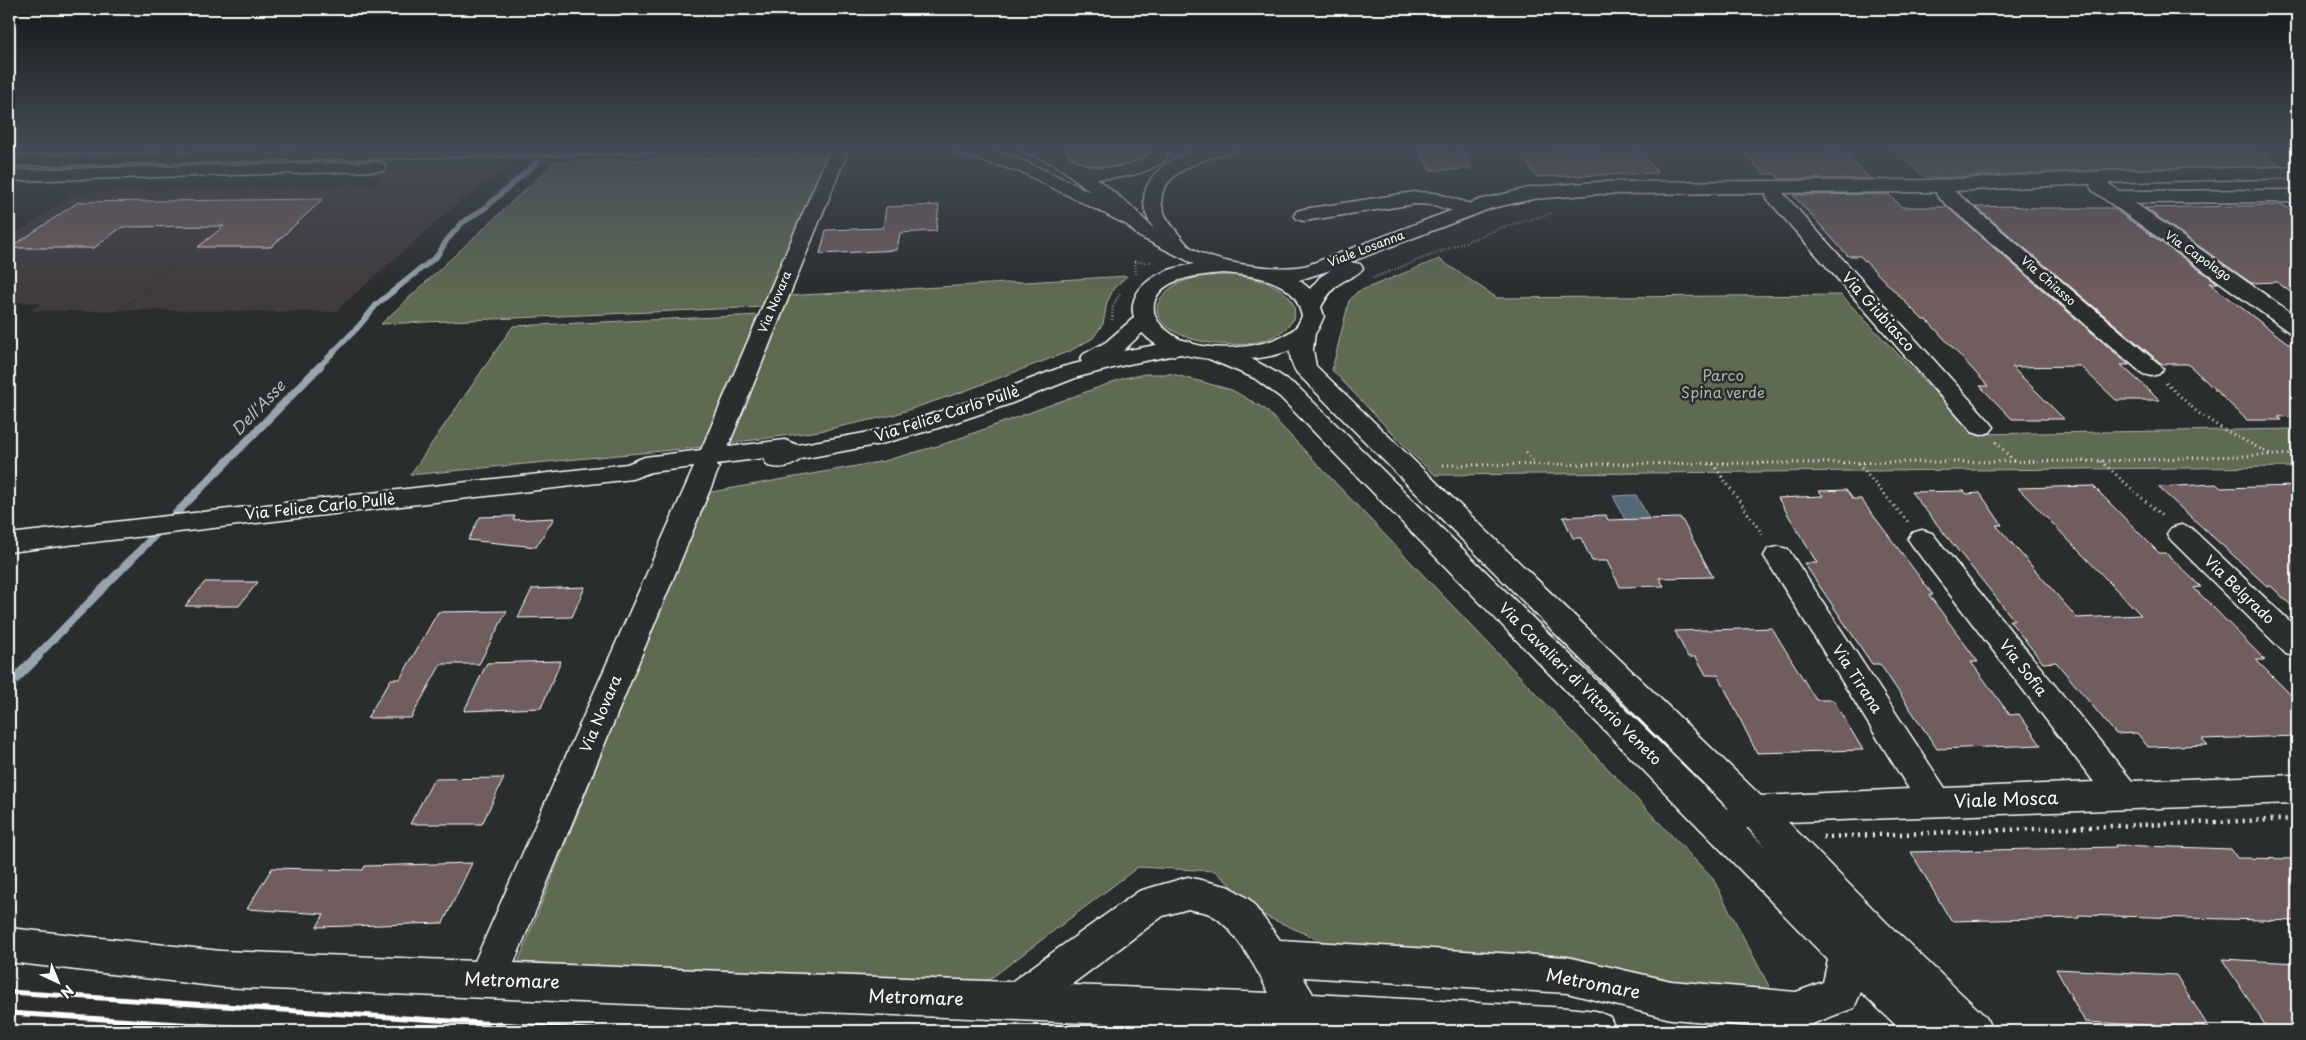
<svg xmlns="http://www.w3.org/2000/svg" width="2306" height="1040" viewBox="0 0 2306 1040" font-family="'Playpen Sans',sans-serif">
  <style>
    .built { fill: #3f3b3c }
    .green { fill: #5e6a52; stroke: #aeb4a8 }
    .water { fill: #546676; stroke: #98a3ad }
    .lines { fill: none; stroke-linecap: round; stroke-linejoin: round }
    .stream-far2 { stroke: #98a3ad; stroke-width: 5.5 }
    .stream-far1 { stroke: #98a3ad; stroke-width: 8 }
    .stream { stroke: #98a3ad; stroke-width: 10 }
    .building { fill: #705d5d; stroke: #fff }
    .minor-casing { stroke: #fff; stroke-width: 3 }
    .major-casing { stroke: #fff; stroke-width: 3 }
    .path-far2 { stroke: #fff; stroke-width: 2.5; stroke-dasharray: 0.5 2.5; stroke-linecap: butt }
    .path-far1 { stroke: #fff; stroke-width: 3; stroke-dasharray: 1 4; stroke-linecap: butt }
    .path { stroke: #fff; stroke-width: 4.5; stroke-dasharray: 2 5; stroke-linecap: butt }
    .minor { fill: #2a2d2e; fill-rule: evenodd }
    .major { fill: #2a2d2e; fill-rule: evenodd }
    .rail { stroke: #fff; stroke-width: 5 }
    .labels { text-anchor: middle; stroke-width: 5; stroke-linejoin: round; paint-order: stroke }
    .far-street-label { font-size: 12px; fill: #fff; stroke: #2a2d2e }
    .street-label { font-size: 15px; fill: #fff; stroke: #2a2d2e }
    .park-label { font-size: 15px; fill: #aeb4a8; stroke: #2a2d2e }
    .water-label { font-size: 16px; font-style: italic; fill: #b2bac1; stroke: #2a2d2e }
    .near-street-label { font-size: 18px; fill: #fff; stroke: #2a2d2e }
  </style>
  <rect width="100%" height="100%" fill="#2a2d2e"/>
  <filter id="ink" filterUnits="userSpaceOnUse"><feTurbulence type="fractalNoise" baseFrequency=".02" numOctaves="2"/><feDisplacementMap in="SourceGraphic" scale="10" xChannelSelector="R" yChannelSelector="G"/><feConvolveMatrix kernelMatrix="1 2 1 2 8 2 1 2 1" color-interpolation-filters="sRGB"/></filter>
  <g filter="url(#ink)">
    <!-- built -->
    <path class="built" d="M397,163H515L460,201L335,312L121,310L189,252L119,311H31L41,303L9,302V238L76,193L183,189L173,198L185,189L372,184Z"/>
    <!-- green -->
    <g class="green">
      <path d="M1069,148H1148V153C1132,173 1087,172 1069,156Z"/>
      <path d="M1889,148H2251L2285,167L2091,170L1927,178Z"/>
      <path d="M827,155L763,307L381,324L555,162Z"/>
      <path d="M1439,259L1497,298L1841,295L1975,434L2297,429V467L1435,475L1411,453L1332,370L1349,301L1357,292Z"/>
      <path d="M1233,275C1253,278 1279,282 1291,300C1296,308 1296,317 1290,324C1255,367 1124,336 1165,293C1182,276 1211,275 1233,275Z"/>
      <path d="M1127,276L1114,288L1107,302L1103,324L1093,338L1070,351L962,392L893,415L820,431L723,444L786,296Z"/>
      <path d="M760,315L703,447L410,475L513,326Z"/>
      <path d="M1145,374H1172L1232,390L1265,409L1713,879L1773,994L1326,943L1265,916L1215,871L1138,867L982,985L517,965L706,493L884,461L941,445L1124,378Z"/>
    </g>
    <!-- water -->
    <path class="water" d="M1636,495L1654,528L1630,529L1613,496Z"/>
    <g class="lines">
      <!-- stream-far2 -->
      <path class="stream-far2" d="M319,367L359,326L377,304L437,256L447,240L462,223L485,208L537,162"/>
      <!-- stream-far1 -->
      <path class="stream-far1" d="M36,657L320,366"/>
      <!-- stream -->
      <path class="stream" d="M9,685L38,656"/>
    </g>
    <!-- building -->
    <g class="building">
      <path d="M1460,148L1472,169L1430,170L1419,149Z"/>
      <path d="M1516,148H1637L1658,173L1537,177Z"/>
      <path d="M1841,152L1871,179H1779L1775,174H1764L1745,154Z"/>
      <path d="M1888,194L1902,207H1947L2129,365H2121L2160,400H2116L2080,366L2012,367L2064,419H2012L1980,386H1988L1927,320H1923L1860,256H1848L1793,195Z"/>
      <path d="M323,199L271,247H198L224,226L122,227L94,248H10L78,202Z"/>
      <path d="M939,205L936,231L900,233L897,250L820,254L826,230L883,228L886,207Z"/>
      <path d="M2283,205L2297,214V297L2277,282L2251,283L2145,208Z"/>
      <path d="M2009,206L2035,208H2113L2218,283H2209L2297,350V416L2278,417L2282,420H2247L2188,364H2162L1976,207Z"/>
      <path d="M2216,484L2221,488L2297,486V611L2271,586H2267L2158,487Z"/>
      <path d="M2093,486L2159,553H2166L2201,587L2194,588L2265,660H2256L2297,701V736L2202,739L2208,745L2148,747L2137,733L2116,734L2056,662L2043,663L2009,620H2014L1911,492L1964,491L1967,494L1980,493L2002,525H1996L2077,618L2141,615L2018,488Z"/>
      <path d="M1846,490L1853,499H1861L1933,595H1929L1978,662H1971L2010,715L2019,714L2041,745L1937,749L1880,664H1872L1804,563H1817L1778,498L1823,496L1819,491Z"/>
      <path d="M1606,515L1608,520L1681,518L1713,577L1659,578L1664,586L1620,587L1607,561H1592L1581,538H1573L1563,517Z"/>
      <path d="M515,516L513,520L554,518L536,547L468,540L480,517Z"/>
      <path d="M205,582H258L239,606H185Z"/>
      <path d="M585,587L572,617L518,618L532,589Z"/>
      <path d="M507,611L479,664H441L411,718H367L391,679H400L438,612Z"/>
      <path d="M1772,628L1816,700H1833L1863,750L1757,753L1718,675H1706L1696,657H1688L1675,631Z"/>
      <path d="M561,661L541,708L464,711L487,663Z"/>
      <path d="M504,778L482,824H410L434,779Z"/>
      <path d="M2115,845L2231,849L2237,858L2297,859V921L2079,915V918L1951,921L1911,852L2116,847Z"/>
      <path d="M472,863L443,923L317,927L324,914L247,909L272,868L363,870L365,866Z"/>
      <path d="M2222,959L2297,963V1031H2269Z"/>
      <path d="M2056,969L2176,975L2209,1028L2085,1022Z"/>
    </g>
    <g class="lines">
      <defs>
        <g id="minor">
          <path d="M162,148H180C173,157 170,164 158,161L155,157Z"/>
          <path d="M831,148H849L728,447L785,440L797,445L870,432L917,419L989,395L1062,367L1082,362L1080,359L1084,354L1106,342L1137,315L1145,313L1153,315L1156,320L1123,351L1183,340L1191,342L1194,347L1191,352L1129,364L1078,377L1007,405L935,429L881,444L801,459C791,468 780,469 768,466L764,460L765,458L716,464L719,468L514,963L1011,982L1139,891L1188,877L1230,887L1250,900L1280,940L1567,957L1671,981L1796,992L1823,982L1828,960L1280,397L1254,378L1209,359L1205,354L1209,349C1232,343 1278,373 1298,387L1727,809L1728,808L1297,373C1288,361 1287,340 1296,327L1304,325L1312,327L1315,332L1313,350L1316,366L1761,796L1909,789L1764,556L1768,549L1778,547L1788,549L1945,788L2094,782L1912,545L1908,539L1912,533L1922,530L1932,533L2132,781L2297,775V803L1788,822L1887,923L1986,1017L1992,1031H1902L1861,992L1854,1008L1796,1030L1671,1019L1567,993L1303,977L1313,994L1568,1008L1596,1011L1610,1017L1616,1031H1281L221,987L9,962V928L221,951L475,961L694,467L651,472L632,479L9,552V534L627,464L645,457L701,450ZM1746,828H1748L1766,848ZM1188,909C1194,911 1201,911 1207,913C1232,922 1257,970 1269,993L1071,985L1163,916Z"/>
          <path d="M377,162L383,163L386,167L383,171L9,181V170Z"/>
          <path d="M2099,180L2106,182L2119,191L2297,190V202L2135,203L2297,317V334L2289,332L2092,190L2090,186L2092,182Z"/>
          <path d="M1945,187L1952,189L2159,364L2163,369L2159,374L2151,376L2143,374L1938,197L1936,193L1938,189Z"/>
          <path d="M1775,190L1782,192L1990,422L1994,427L1990,432L1981,435L1972,432L1768,200L1766,196L1768,192Z"/>
          <path d="M1415,192L1435,193L1477,206L1480,210L1477,214L1470,216L1433,205L1415,204L1304,221L1297,219L1294,215L1297,211L1304,209Z"/>
          <path d="M2181,525L2191,528L2297,628V657L2286,654L2171,540L2167,534L2171,528Z"/>
        </g>
        <g id="major">
          <path d="M398,148H653L650,152L644,153L9,166V156Z"/>
          <path d="M949,148C999,144 1047,171 1090,192C1070,174 1049,158 1023,152L1020,148H1065L1066,154C1089,174 1127,171 1150,154L1151,148H1169L1165,160C1145,175 1121,179 1096,178L1132,207L1154,229C1125,188 1164,156 1204,148C1213,146 1225,148 1235,148L1232,152C1197,160 1136,181 1173,227C1178,233 1185,243 1190,247C1212,264 1281,272 1308,265L1479,200L1533,187L1597,182L1936,180L2127,170L2297,167V178L2127,182L1936,192L1597,194L1533,199L1492,208L1350,262L1360,264L1363,268C1358,276 1347,278 1339,284C1331,290 1326,298 1321,307L1324,316C1321,323 1318,331 1313,336C1283,367 1195,365 1159,346C1128,329 1122,296 1154,277C1166,269 1180,267 1194,264L1138,236L1127,225L1021,172L952,152ZM1331,270L1320,277L1310,289L1299,280ZM1223,273C1246,275 1280,277 1295,298C1298,303 1300,310 1302,316C1300,320 1298,326 1294,329C1267,350 1201,355 1173,335C1162,327 1152,319 1154,304C1159,277 1202,275 1223,273Z"/>
        </g>
      </defs>
      <!-- minor casing -->
      <use href="#minor" class="minor-casing"/>
      <!-- major casing -->
      <use href="#major" class="major-casing"/>
      <!-- path-far2 -->
      <g class="path-far2">
        <path d="M2258,148L2268,153"/>
        <path d="M1136,274L1135,262H1152"/>
        <path d="M1373,278L1503,227L1553,213"/>
        <path d="M1112,320L1113,305L1120,294"/>
      </g>
      <!-- path-far1 -->
      <g class="path-far1">
        <path d="M2166,383L2197,412L2221,428L2270,454"/>
        <path d="M1996,442L2014,461"/>
        <path d="M1526,452L1535,464"/>
        <path d="M2101,461L2163,517"/>
        <path d="M1713,464L1764,536"/>
        <path d="M1858,464L1908,522"/>
        <path d="M1443,465L2101,461L2297,454"/>
      </g>
      <!-- path -->
      <path class="path" d="M1823,837L2297,819"/>
      <!-- minor -->
      <use href="#minor" class="minor"/>
      <!-- major -->
      <use href="#major" class="major"/>
      <!-- rail -->
      <g class="rail">
        <path d="M9,992L604,1031"/>
        <path d="M9,1013L288,1031"/>
      </g>
    </g>
  </g>
  <!-- sky -->
  <linearGradient id="sky" x2="0" y2="1"><stop stop-color="#171919"/><stop offset="0.51" stop-color="#444c57"/><stop offset="1" stop-color="#444c57" stop-opacity="0"/></linearGradient>
  <rect width="2306" height="293" fill="url(#sky)"/>
  <g class="labels">
    <!-- far-street labels -->
    <g class="far-street-label">
      <text transform="translate(1366 249) rotate(-21)" y="4">Viale Losanna</text>
      <text transform="translate(2198 256) rotate(35)" y="4">Via Capolago</text>
      <text transform="translate(2048 281) rotate(41)" y="4">Via Chiasso</text>
      <text transform="translate(775 302) rotate(-67)" y="4">Via Novara</text>
    </g>
    <!-- street labels -->
    <g class="street-label">
      <text transform="translate(1878 312) rotate(48)" y="5">Via Giubiasco</text>
      <text transform="translate(947 414) rotate(-18)" y="5">Via Felice Carlo Pullè</text>
      <text transform="translate(320 507) rotate(-6)" y="5">Via Felice Carlo Pullè</text>
      <text transform="translate(2239 590) rotate(44)" y="5">Via Belgrado</text>
      <text transform="translate(2023 668) rotate(52)" y="5">Via Sofia</text>
      <text transform="translate(1857 679) rotate(57)" y="5">Via Tirana</text>
      <text transform="translate(1580 684) rotate(45)" y="5">Via Cavalieri di Vittorio Veneto</text>
      <text transform="translate(601 714) rotate(-67)" y="5">Via Novara</text>
    </g>
    <!-- park labels -->
    <g class="park-label">
      <text x="1723" y="381">Parco<tspan x="1723" dy="17">Spina verde</tspan></text>
    </g>
    <!-- water labels -->
    <g class="water-label">
      <text transform="translate(258 408) rotate(-46)" y="6">Dell'Asse</text>
    </g>
    <!-- near-street labels -->
    <g class="near-street-label">
      <text transform="translate(2006 800) rotate(-2)" y="6">Viale Mosca</text>
      <text transform="translate(512 981) rotate(2)" y="6">Metromare</text>
      <text transform="translate(1593 984) rotate(11)" y="6">Metromare</text>
      <text transform="translate(916 998) rotate(2)" y="6">Metromare</text>
    </g>
  </g>
  <!-- margin -->
  <rect width="2306" height="1040" fill="none" stroke="#2a2d2e" stroke-width="30"/>
  <rect x="15" y="15" width="2276" height="1010" fill="none" stroke="#fff" stroke-width="2" filter="url(#ink)"/>
  <!-- north arrow -->
  <g transform="translate(58 982) rotate(136)" stroke="#2a2d2e" stroke-width="4" paint-order="stroke">
  <path d="M0-4L9 19L0 12L-9 19Z" fill="#ffffff"/>
  <text y="-8" font-size="14" font-weight="bold" text-anchor="middle" fill="#ffffff">N</text>
  </g>
</svg>
